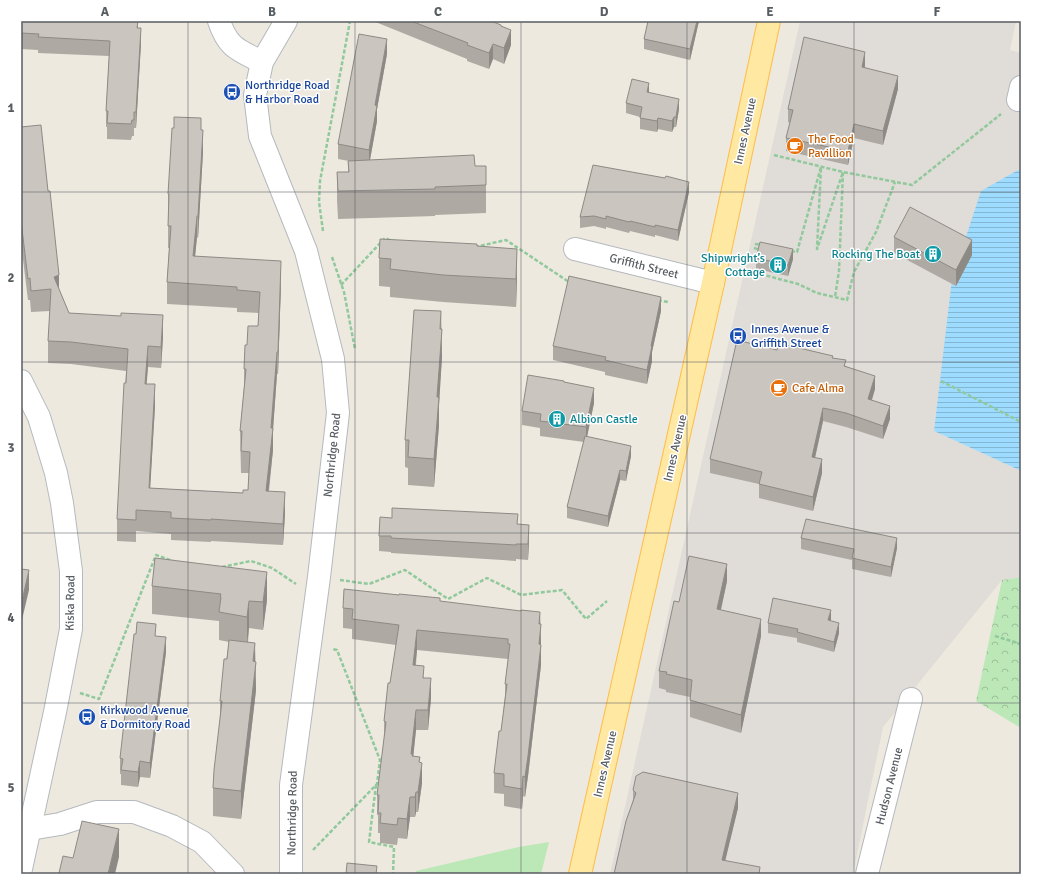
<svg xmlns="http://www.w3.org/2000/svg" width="1042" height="895" viewBox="0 0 1042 895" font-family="Signika,sans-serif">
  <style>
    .industrial { fill: #e0dcd7 }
    .green { fill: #bce8b8 }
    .park { fill: url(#park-crowns) }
    .water { fill: url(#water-rules) }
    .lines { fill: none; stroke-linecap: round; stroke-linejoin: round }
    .minor-casing { stroke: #b5b9be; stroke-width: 24 }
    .major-casing { stroke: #ffbc46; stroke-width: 24 }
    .path { stroke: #91c99c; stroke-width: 2.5; stroke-dasharray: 4 2; stroke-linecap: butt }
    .minor { stroke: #fff; stroke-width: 22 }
    .major { stroke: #ffe8a2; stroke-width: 22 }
    .wall { fill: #aea9a3 }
    .shaded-wall { fill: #8d8a85 }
    .building { fill: #cac5be; stroke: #8d8a85 }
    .grid { fill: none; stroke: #585d62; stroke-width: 1; stroke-opacity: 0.55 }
    .labels { text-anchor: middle; stroke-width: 3; stroke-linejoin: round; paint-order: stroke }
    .transit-label { font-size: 12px; fill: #164399; stroke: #fff; text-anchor: start }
    .street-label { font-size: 12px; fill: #585d62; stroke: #fff }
    .food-label { font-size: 12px; fill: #c56008; stroke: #fff; text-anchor: start }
    .culture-label { font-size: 12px; fill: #0d838f; stroke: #fff; text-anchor: end }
    .neatline { fill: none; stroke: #585d62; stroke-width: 1.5 }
    .grid-label { font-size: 13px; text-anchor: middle; font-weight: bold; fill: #585d62 }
  </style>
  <defs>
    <pattern id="park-crowns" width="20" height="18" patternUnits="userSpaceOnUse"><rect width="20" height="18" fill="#bce8b8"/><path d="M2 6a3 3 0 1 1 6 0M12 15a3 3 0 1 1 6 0" fill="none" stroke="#9cbf99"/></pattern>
    <pattern id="water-rules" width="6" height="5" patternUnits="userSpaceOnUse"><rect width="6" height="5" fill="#9ddcff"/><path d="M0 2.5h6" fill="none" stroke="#83b6d2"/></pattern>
  </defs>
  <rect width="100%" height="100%" fill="#ede9df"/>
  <!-- industrial -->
  <path class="industrial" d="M800,21H1016L1010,50L1021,53V171L1018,170L941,379L934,431L1021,471V577L1002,580L883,727L853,874H610Z"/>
  <!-- green -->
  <path class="green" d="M549,842L541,874H415L416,871L519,847Z"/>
  <!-- park -->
  <path class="park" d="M1021,577V728L976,701L1002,580Z"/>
  <!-- water -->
  <path class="water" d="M1018,170L1021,171V471L934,431L952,279L981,191Z"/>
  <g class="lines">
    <defs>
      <g id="minor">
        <path d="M219,21C228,48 238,50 262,62"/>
        <path d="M286,21L262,62L255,95L260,136L306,251L333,359L338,413L319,577L291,785V874"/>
        <path d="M1018,100L1021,87"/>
        <path d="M575,249L713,283"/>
        <path d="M21,381L39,417L56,473L62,503L71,571V629L55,712L21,869"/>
        <path d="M30,829L60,824L97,812H134L172,826L202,842L233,874"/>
        <path d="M867,874L911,699"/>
      </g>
      <path id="major" d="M580,874L713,283L769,21"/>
    </defs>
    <!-- minor casing -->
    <use href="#minor" class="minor-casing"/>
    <!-- major casing -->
    <use href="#major" class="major-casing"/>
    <!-- path -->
    <g class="path">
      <path d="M774,155L843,172L912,185L1001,114"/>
      <path d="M323,231L319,202L320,181L350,21"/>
      <path d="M755,244L762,245"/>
      <path d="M475,247L506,240L569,282"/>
      <path d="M754,248L761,250"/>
      <path d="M791,251L797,252L821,167L817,249L843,172L839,271L835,297"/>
      <path d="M332,257L344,292L355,349"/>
      <path d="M749,271L798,284L817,293L847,300L854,272L876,232L895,182"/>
      <path d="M341,285L385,238L392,241"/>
      <path d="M658,300L668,302"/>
      <path d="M941,381L1021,422"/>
      <path d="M222,567L251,561L272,568L296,584"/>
      <path d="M340,580L369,584L405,570L448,599L487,578L521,595L562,590L586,619L607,601"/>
      <path d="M995,636L1021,644"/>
      <path d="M80,693L99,699L156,555L173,561"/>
      <path d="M376,785L369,842L394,847L393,874"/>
      <path d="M313,850L377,784L380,760L337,650L332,649"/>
    </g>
    <!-- minor -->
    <use href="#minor" class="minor"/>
    <!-- major -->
    <use href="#major" class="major"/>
  </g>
  <!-- wall -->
  <g class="wall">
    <path d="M21,21H138V28L141,43L136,128H134V136H132L131,140L107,139V127H106V111L109,56L38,53V50L21,49Z"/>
    <path d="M373,21H491L501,26L511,45L504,64L493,59L489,69L467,61V59Z"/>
    <path d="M648,21H699L690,60L644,49V39Z"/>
    <path d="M387,54L377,109V121L370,160L475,166L486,185V213L435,215V216L338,219L337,200V172H348V161H349L338,159V144Z"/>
    <path d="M865,65V67L898,89L883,145L854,138L848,165L786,151V138L790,123L788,122V109Z"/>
    <path d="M649,93L679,109L676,127H674L672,132L658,129L657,132L640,129V117L626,113V103Z"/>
    <path d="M21,127L48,191L59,289L69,313L163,337L161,368L148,367L146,384L155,406L150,488L243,493L248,490L249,473H241L240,431L244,387V369L247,345L258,326L259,313L237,312V308L167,304V282L169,248H168V194L201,130L203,152L198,238L197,237L195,256L281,283L278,374H277L273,428V450L269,491L285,514L283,545L211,541V542L171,540V534L136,531V542L117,541V519L126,371L71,364L48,363V341L50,311L31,312L30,300H28L21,243Z"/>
    <path d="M689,192L678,241L655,235V237L630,231L629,233L606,227V229L594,226L580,228V217Z"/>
    <path d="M894,237L972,255L956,286L894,253Z"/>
    <path d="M477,246L517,277L516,307L443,302L390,297V287L379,286V258Z"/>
    <path d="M756,258L793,259L788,276L756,269Z"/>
    <path d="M661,311L652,352V361L647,384L605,375V372L553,360V346Z"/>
    <path d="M441,329L442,357L439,397V425L434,487L408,485V468L405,467V440Z"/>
    <path d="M777,350L833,358L846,366L875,389L872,400L890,419L883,439L846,427L823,421L815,458L822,473L813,511L759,498V484L710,473V459Z"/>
    <path d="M564,382L594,403L587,436L631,456L626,481L620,480L608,527L567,518V507L584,442L540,436V428L522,425V411Z"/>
    <path d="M518,524L529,541L528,560L516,559V561L391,553V552L379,551V536Z"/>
    <path d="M801,538L897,548L891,577L852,569V560L801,549Z"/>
    <path d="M155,558L267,600L263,630L249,628L248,643L255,662L256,690L241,819L213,816V788L220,719V701L229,642L219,640V621L152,614V586Z"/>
    <path d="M727,581L721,610L761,636L741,733L690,717V697L666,692V690L659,688V671L679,602Z"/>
    <path d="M440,601L540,624L541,665L528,776L525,797L523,796L522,809L504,806V794L494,793V773L501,731L505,696V684L508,659L417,650L416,665L424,678L431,698L428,730H416L413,756L420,762L422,783L418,812H416L415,817H410L407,839L398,838L397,845L380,843V833H378V815H377V795L384,739V721L396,645L352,639V629L343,628V608Z"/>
    <path d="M831,621L839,633L834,652L797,642V638L768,633V623Z"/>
    <path d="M156,636L166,652L150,778L140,777L138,787L121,785V774H120V758Z"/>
    <path d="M633,790L738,808L725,860L760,874H614L633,800Z"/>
  </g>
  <!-- shaded-wall -->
  <g class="shaded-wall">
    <path d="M697,21H699L690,60V49Z"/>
    <path d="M141,28V43L136,128V112Z"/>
    <path d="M511,30V45L504,64V48Z"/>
    <path d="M387,39V54L377,109V121L369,165V150L375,105Z"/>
    <path d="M493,44V59L489,69V53Z"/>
    <path d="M865,52V65L862,80V67Z"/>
    <path d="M898,76V89L883,145V131Z"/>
    <path d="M649,83V94L647,92Z"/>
    <path d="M679,99V109L676,127V117Z"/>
    <path d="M674,117V127L672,132V121Z"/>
    <path d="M658,118V129L657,132V121Z"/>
    <path d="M854,124V138L848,165V151Z"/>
    <path d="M203,130V152L198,238V216Z"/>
    <path d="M689,182V192L678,241V230Z"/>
    <path d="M197,216V237L193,277V256Z"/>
    <path d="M972,240V255L956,286V270Z"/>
    <path d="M517,249V277L516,307V279Z"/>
    <path d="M793,249V259L788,276V265Z"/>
    <path d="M281,261V283L278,374V352Z"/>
    <path d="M59,275V297L54,277Z"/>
    <path d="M661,297V311L652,352V361L647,384V370L651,346Z"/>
    <path d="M441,311L442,357L439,406V397V425L434,487V459Z"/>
    <path d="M163,315V337L161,368V347Z"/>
    <path d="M148,346V367L145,405V384Z"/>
    <path d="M277,352V374L273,430V428V450L266,513V491Z"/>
    <path d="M875,376V389L868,412V399Z"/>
    <path d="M155,384V406L149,509V488Z"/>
    <path d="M594,388V403L586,442V427Z"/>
    <path d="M890,406V419L883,439V426Z"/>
    <path d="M823,408V421L812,471V457Z"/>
    <path d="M631,446V456L626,481V471Z"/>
    <path d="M822,459V473L813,511V497Z"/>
    <path d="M620,470V480L608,527V516Z"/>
    <path d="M285,492V514L283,545V524Z"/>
    <path d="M529,525V541L528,560V544Z"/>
    <path d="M897,538V548L891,577V567Z"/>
    <path d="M727,564V581L717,627V609Z"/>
    <path d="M29,570V590L21,624V605Z"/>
    <path d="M267,572V600L263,630V602Z"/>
    <path d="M249,601V628L247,645V617Z"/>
    <path d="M831,610V620L828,630V620Z"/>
    <path d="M540,612L541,644L539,664V624Z"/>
    <path d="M761,619V636L741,733V715Z"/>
    <path d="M839,623V633L834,652V642Z"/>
    <path d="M417,630V650L413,685V665Z"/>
    <path d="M166,637V652L150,778V763Z"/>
    <path d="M255,643L256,690L241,819V791Z"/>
    <path d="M541,645V665L528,776L525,797V777Z"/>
    <path d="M431,678V698L428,730V710Z"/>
    <path d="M416,710V730L413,759L411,754Z"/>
    <path d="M140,761V777L138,787V772Z"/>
    <path d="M422,763V783L418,812V792Z"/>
    <path d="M523,776V796L522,809V789Z"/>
    <path d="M416,792V812L415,817V797Z"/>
    <path d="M738,793V808L722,874V860Z"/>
    <path d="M410,797V817L407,839V819Z"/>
    <path d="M119,829V857L115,874H108Z"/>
  </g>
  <!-- building -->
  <g class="building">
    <path d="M21,21H138L137,28H141L136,112H134V120H132L131,124L107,123L108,111H106L110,41L38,37L39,34L21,33Z"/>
    <path d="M411,21H491L501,25V26L511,30L504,48L493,44L489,53L467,45L468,43Z"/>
    <path d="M648,21H697L690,49L644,39Z"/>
    <path d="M359,34L387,39L375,105L377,106L369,150L338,144Z"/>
    <path d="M804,37L865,52L862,67L898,76L883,131L854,124L848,151L786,138L793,110L788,109Z"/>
    <path d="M632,79L649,83L647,92L679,99L676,117H674L672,121L658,118L657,121L640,118L642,107L626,103Z"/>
    <path d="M174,117L201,118V130H203L198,216H197L193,256L281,261L278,352H277L271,428H273L266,491L285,492L283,524L211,519V520L171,518V512L136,510V520L117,519L124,383H126L128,349L71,342L48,341L51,289L31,291L30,278L28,279L21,221V127L41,125L48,191H50L59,275L54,277L69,313L121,316V313L163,315L161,347L148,346L145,384H155L149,488L243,493V490H248L250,452L241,451L242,431H240L246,369H244L245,345H247L248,326H258L260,292L237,290V287L167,282L171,226H168L169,194H168L172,128H174Z"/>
    <path d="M474,155L475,166H486V185L435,187V189L338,191L337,172H349L348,161Z"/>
    <path d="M593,165L665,178L666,176L689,182L678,230L655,225V227L630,221L629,222L606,216V219L594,216L580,217Z"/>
    <path d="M910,207L972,240L956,270L894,237Z"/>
    <path d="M380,239L477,244V246L517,249L516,279L443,275L390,269L391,259L379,258Z"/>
    <path d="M760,242L793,249L788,265L756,258Z"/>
    <path d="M569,276L661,297L651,346H652L647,370L605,360L606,357L553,346Z"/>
    <path d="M414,310L441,311L440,329H442L437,397H439L434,459L408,457L409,440H405Z"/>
    <path d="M737,340L777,350L778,343L833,356L832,358L846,360L844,366L875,376L868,399L890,406L883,426L846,413L823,408L812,457L822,459L813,497L759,484L762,472L710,459Z"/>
    <path d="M528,375L564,381V382L594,388L586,427L540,421L541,414L522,411Z"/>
    <path d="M585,436L631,446L626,471L620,470L608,516L567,507Z"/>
    <path d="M392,508L518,514L517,524L529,525L528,544H516V545L391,538V536H379L380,517L392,518Z"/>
    <path d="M806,519L897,538L891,567L852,558L854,549L801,538Z"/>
    <path d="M689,556L727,564L717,609L761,619L741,715L690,700L692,680L666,674L667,672L659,671L674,601L679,602Z"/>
    <path d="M155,558L267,572L263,602L249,601L247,617L219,612L221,597H220L221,594L152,586Z"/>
    <path d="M21,569L29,570L21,605Z"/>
    <path d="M344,589L399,595V594L440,598V601L521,611V610L540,612L539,624H541L539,644L541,645L528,756L525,777L523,776L522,789L504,786V774L494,773L499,731H501L507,684H505L510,644H508V639L417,630L413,665L424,666L423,678H431L428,710H416L411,754H413L412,756L420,757L419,762L422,763L418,792H416L415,797H410L407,819L398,818L397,825L380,823L381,813H378L379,795H377L386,722L384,721L388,683H390L399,625L352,619L353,609L343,608Z"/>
    <path d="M773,598L831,610L828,620L839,623L834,642L797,632L798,629L768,623Z"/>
    <path d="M137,622L156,624L155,636L166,637L150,763L140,761L138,772L121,770L123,759L120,758L134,634H136Z"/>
    <path d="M229,640L255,643L253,661L256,662L241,791L213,788L214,770L222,701H220L224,659H227Z"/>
    <path d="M643,772L738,793L722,860L760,867L759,874H614L626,821L636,793L633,790L636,776Z"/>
    <path d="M82,821L119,829L108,874H64L59,873L63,856L73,858Z"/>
    <path d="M347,863L377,866L376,874H346Z"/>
  </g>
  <!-- grid -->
  <path class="grid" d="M188,21V874M355,21V874M521,21V874M687,21V874M854,21V874M21,192H1021M21,362H1021M21,533H1021M21,703H1021"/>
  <!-- icons -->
  <defs>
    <symbol id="bus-disc" viewBox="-11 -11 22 22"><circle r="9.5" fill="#1a4fb4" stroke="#fff"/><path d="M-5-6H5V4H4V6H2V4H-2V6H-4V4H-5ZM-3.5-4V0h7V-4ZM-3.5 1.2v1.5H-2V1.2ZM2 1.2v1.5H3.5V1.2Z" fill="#fff"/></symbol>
    <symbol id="cafe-disc" viewBox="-11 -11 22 22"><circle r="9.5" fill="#e8710a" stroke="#fff"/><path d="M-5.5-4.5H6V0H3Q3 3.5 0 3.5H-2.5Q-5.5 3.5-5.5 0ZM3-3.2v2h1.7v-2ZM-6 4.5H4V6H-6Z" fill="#fff"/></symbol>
    <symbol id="building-disc" viewBox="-11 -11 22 22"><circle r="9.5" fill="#0f9aa8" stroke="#fff"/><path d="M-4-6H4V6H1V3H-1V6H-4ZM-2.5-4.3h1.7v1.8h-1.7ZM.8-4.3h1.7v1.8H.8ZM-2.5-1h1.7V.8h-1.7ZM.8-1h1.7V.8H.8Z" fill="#fff"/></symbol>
  </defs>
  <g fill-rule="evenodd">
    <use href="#bus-disc" x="222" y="82" width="20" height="20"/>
    <use href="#cafe-disc" x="785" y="136" width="20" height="20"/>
    <use href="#building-disc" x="923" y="244" width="20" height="20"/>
    <use href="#building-disc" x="768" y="255" width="20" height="20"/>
    <use href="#bus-disc" x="728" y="326" width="20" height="20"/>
    <use href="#cafe-disc" x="769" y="378" width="20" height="20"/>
    <use href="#building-disc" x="547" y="409" width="20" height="20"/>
    <use href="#bus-disc" x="77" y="707" width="20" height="20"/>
  </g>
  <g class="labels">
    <!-- transit labels -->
    <g class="transit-label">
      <text x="245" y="89">Northridge Road<tspan x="245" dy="14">&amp; Harbor Road</tspan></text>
      <text x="751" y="333">Innes Avenue &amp;<tspan x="751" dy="14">Griffith Street</tspan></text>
      <text x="100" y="714">Kirkwood Avenue<tspan x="100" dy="14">&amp; Dormitory Road</tspan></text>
    </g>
    <!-- street labels -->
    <g class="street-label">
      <text transform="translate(745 131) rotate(-78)" y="4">Innes Avenue</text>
      <text transform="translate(644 266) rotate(14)" y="4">Griffith Street</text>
      <text transform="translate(675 448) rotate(-77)" y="4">Innes Avenue</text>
      <text transform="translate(332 455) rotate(-84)" y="4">Northridge Road</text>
      <text transform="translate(70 603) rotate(-89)" y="4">Kiska Road</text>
      <text transform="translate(605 764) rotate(-77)" y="4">Innes Avenue</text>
      <text transform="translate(889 786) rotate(-76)" y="4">Hudson Avenue</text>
      <text transform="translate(292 813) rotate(-89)" y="4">Northridge Road</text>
    </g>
    <!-- food labels -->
    <g class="food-label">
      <text x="808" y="143">The Food<tspan x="808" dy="14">Pavillion</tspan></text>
      <text x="792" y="392">Cafe Alma</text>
    </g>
    <!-- culture labels -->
    <g class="culture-label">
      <text x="920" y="258">Rocking The Boat</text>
      <text x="765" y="262">Shipwright’s<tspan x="765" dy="14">Cottage</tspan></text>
      <text x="570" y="423" text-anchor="start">Albion Castle</text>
    </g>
  </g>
  <!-- border -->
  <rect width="1042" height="895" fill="none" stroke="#ffffff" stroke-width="44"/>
  <rect x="22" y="22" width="998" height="851" class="neatline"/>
  <g class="grid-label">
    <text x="105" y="16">A</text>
    <text x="272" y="16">B</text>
    <text x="438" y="16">C</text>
    <text x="604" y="16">D</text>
    <text x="770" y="16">E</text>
    <text x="937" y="16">F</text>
    <text x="11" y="112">1</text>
    <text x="11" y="282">2</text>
    <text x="11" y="452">3</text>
    <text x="11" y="622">4</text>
    <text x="11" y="792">5</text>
  </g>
</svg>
